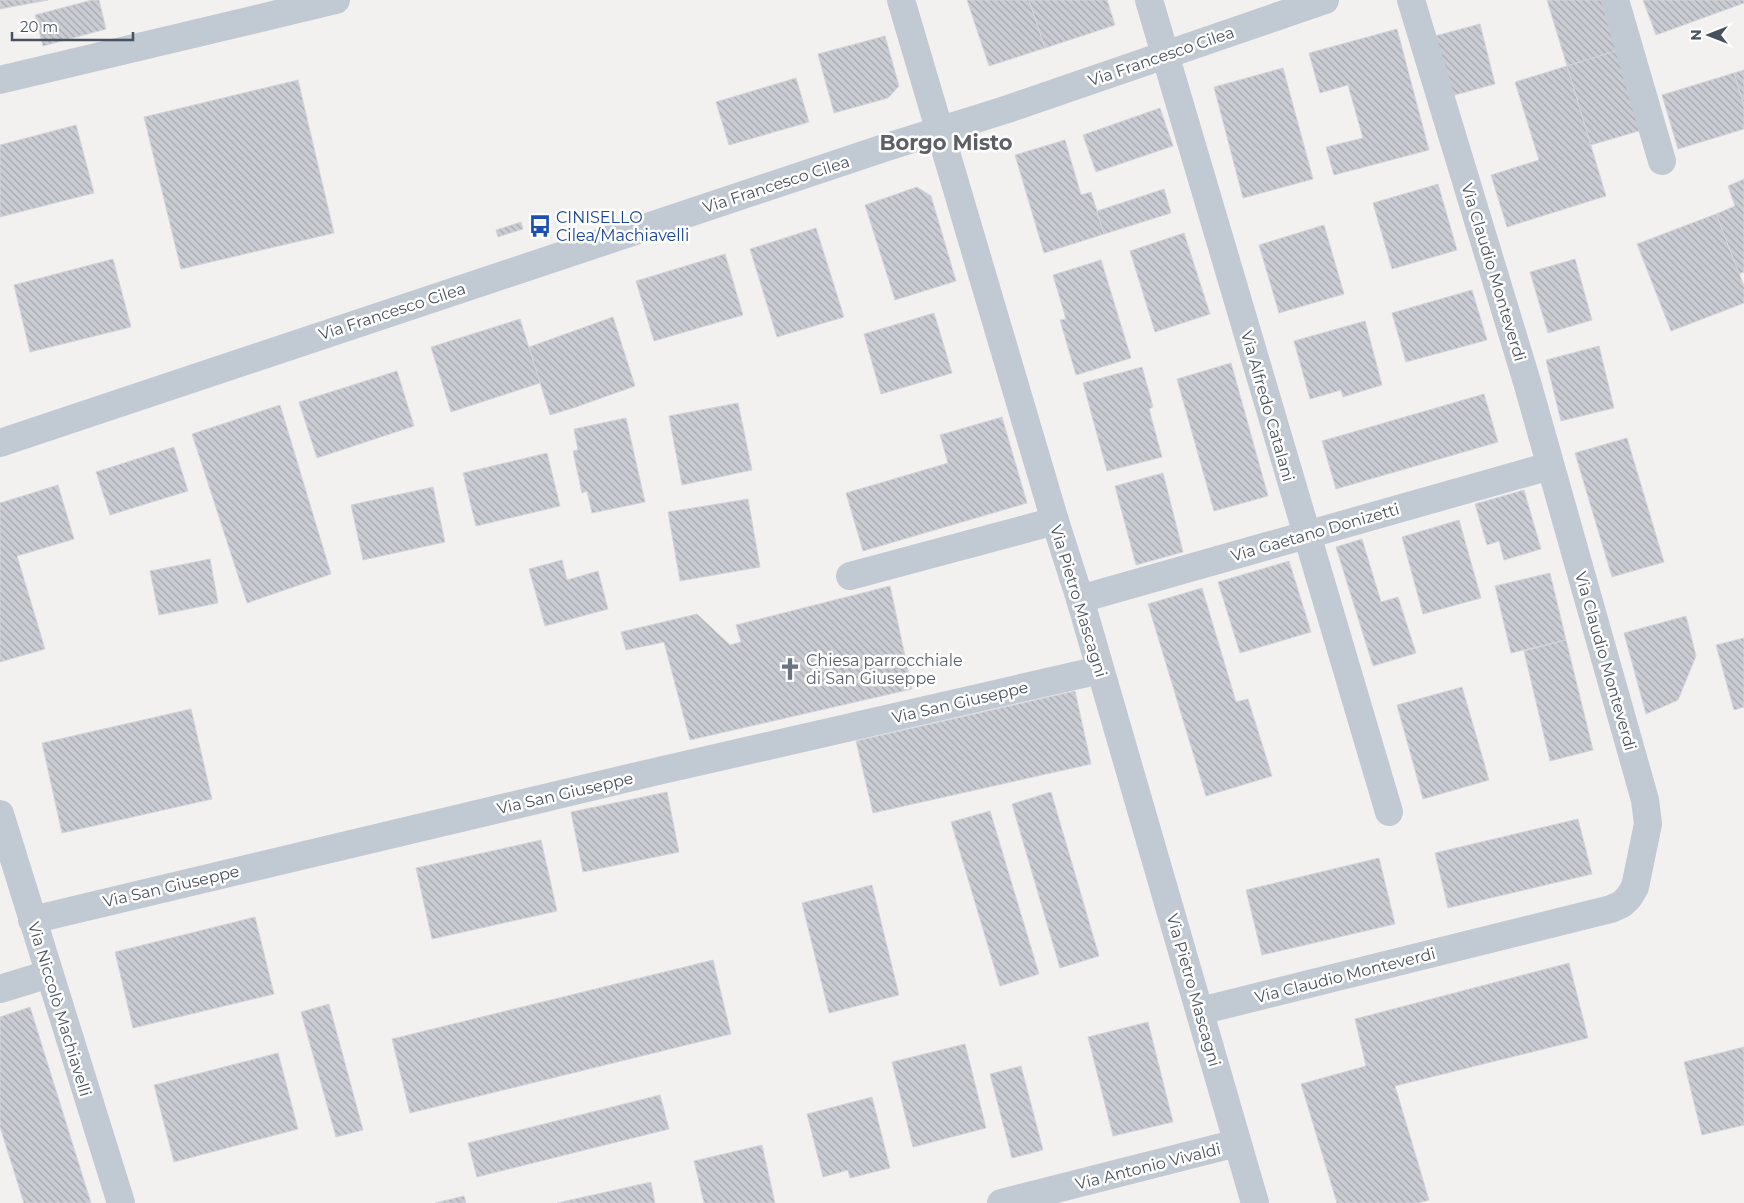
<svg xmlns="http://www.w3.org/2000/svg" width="1744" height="1203" viewBox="0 0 1744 1203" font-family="Montserrat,sans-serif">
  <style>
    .building { fill: url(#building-back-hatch); stroke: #d4d5dc }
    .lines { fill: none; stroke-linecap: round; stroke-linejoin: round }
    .minor { stroke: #c1c9d2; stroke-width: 28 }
    .labels { text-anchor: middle; stroke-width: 5; stroke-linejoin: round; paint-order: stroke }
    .street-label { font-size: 16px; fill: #48515e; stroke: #fff }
    .transit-label { font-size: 16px; fill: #164399; stroke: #fff; text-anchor: start }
    .worship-label { font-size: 16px; fill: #5b616d; stroke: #fff; text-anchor: start }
    .district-label { font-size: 21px; font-weight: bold; fill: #5d5f65; stroke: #fff }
  </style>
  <defs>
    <pattern id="building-back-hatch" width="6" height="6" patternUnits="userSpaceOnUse" patternTransform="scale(1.25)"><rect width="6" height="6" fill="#caccd3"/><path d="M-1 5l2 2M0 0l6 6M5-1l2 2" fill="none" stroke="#a6a8ae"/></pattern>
  </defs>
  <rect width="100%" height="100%" fill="#f3f0f0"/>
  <!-- building -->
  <g class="building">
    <path d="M0,0H48L0,9Z"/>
    <path d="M92,0H99L106,29L43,46L35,15Z"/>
    <path d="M967,0H1029L1045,48L989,66Z"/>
    <path d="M1029,0H1107L1115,25L1045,48Z"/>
    <path d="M1547,0H1603L1619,50L1567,66Z"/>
    <path d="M1643,0H1744V3L1656,35Z"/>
    <path d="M1480,24L1495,84L1451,96L1435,36Z"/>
    <path d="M1397,29L1429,150L1334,175L1326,147L1363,138L1348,85L1320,93L1309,53Z"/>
    <path d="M885,36L899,86L888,98L834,113L818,54Z"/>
    <path d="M1619,50L1642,130L1591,145L1567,66Z"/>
    <path d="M1567,66L1606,196L1507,227L1491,175L1539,160L1515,82Z"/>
    <path d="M1283,68L1313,179L1243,198L1214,87Z"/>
    <path d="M1744,70V106L1734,73Z"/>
    <path d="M1734,73L1744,106V129L1678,149L1662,95Z"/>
    <path d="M796,78L809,122L729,145L716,102Z"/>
    <path d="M298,80L334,233L181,269L144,117Z"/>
    <path d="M1160,108L1173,146L1096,172L1083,135Z"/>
    <path d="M76,125L94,193L0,217V145Z"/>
    <path d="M1065,140L1081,195L1091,192L1104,234L1044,253L1015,155Z"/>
    <path d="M1744,179V272L1739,274L1716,214L1735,206L1728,186Z"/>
    <path d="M1438,184L1457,250L1392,269L1373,203Z"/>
    <path d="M917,187L931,196L956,281L895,300L865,205Z"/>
    <path d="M1164,189L1171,213L1104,234L1097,211Z"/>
    <path d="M1716,214L1744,286V303L1671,331L1637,244Z"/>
    <path d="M521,222L523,229L498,237L496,230Z"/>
    <path d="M1324,225L1344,294L1279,313L1259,245Z"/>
    <path d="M816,228L844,317L777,337L750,249Z"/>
    <path d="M1184,233L1210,314L1155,332L1130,251Z"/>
    <path d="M725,254L743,315L654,341L636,281Z"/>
    <path d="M113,259L131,327L30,352L14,285Z"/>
    <path d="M1575,259L1592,320L1548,333L1530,272Z"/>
    <path d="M1101,260L1131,358L1076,375L1060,320L1066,319L1053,275Z"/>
    <path d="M1472,290L1487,340L1406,362L1392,313Z"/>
    <path d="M934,313L952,373L881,394L864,334Z"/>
    <path d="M613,317L635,386L576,407L550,415L529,347Z"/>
    <path d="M520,319L540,383L451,412L431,347Z"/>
    <path d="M1365,321L1382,385L1343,397L1341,390L1310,399L1294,341Z"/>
    <path d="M1599,346L1614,408L1561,421L1546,360Z"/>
    <path d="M1231,363L1268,496L1214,511L1177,379Z"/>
    <path d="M1142,367L1153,407L1149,409L1162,457L1107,471L1083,383Z"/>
    <path d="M397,371L414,426L317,458L299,402Z"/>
    <path d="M1484,394L1498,442L1336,489L1322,441Z"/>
    <path d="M738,403L752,470L682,485L669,416Z"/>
    <path d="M280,405L331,574L247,603L192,434Z"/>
    <path d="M1002,417L1027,503L863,551L846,493L948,463L940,435Z"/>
    <path d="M626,418L645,502L592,513L587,491L582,493L573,451L578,450L574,429Z"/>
    <path d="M1627,438L1664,562L1612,577L1575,453Z"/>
    <path d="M174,447L188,491L110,515L96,472Z"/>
    <path d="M547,453L560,506L476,526L463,473Z"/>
    <path d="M1163,473L1183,552L1136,565L1115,486Z"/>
    <path d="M58,485L74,539L17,556L45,649L0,662V503Z"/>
    <path d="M433,487L445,542L363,560L351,505Z"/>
    <path d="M1524,490L1541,549L1504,560L1499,541L1487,545L1475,504Z"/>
    <path d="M748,499L760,567L680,581L668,512Z"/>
    <path d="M1459,520L1481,598L1423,614L1402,537Z"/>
    <path d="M1362,539L1381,602L1398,597L1416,653L1373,666L1336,547Z"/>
    <path d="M210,559L218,603L159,615L150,571Z"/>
    <path d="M562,560L567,580L598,571L608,609L545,626L529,569Z"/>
    <path d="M1289,561L1311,632L1240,653L1218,582Z"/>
    <path d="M1550,573L1566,640L1511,653L1495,586Z"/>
    <path d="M890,586L912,689L690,740L664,642L626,650L621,632L697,614L730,645L741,642L736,625Z"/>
    <path d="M1202,588L1236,702L1248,699L1272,776L1206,796L1148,604Z"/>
    <path d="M1686,616L1696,656L1678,700L1646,714L1624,633Z"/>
    <path d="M1744,638V707L1734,710L1716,645Z"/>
    <path d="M1566,640L1593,750L1550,761L1524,651Z"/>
    <path d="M1462,687L1489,780L1423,799L1397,705Z"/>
    <path d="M1075,691L1091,764L873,813L856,741Z"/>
    <path d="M191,709L212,799L62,833L42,743Z"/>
    <path d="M667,792L679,852L583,872L571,812Z"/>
    <path d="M1051,792L1099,956L1060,968L1012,804Z"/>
    <path d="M990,811L1039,974L1000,986L951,822Z"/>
    <path d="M1578,819L1592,874L1448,908L1435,853Z"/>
    <path d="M541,840L557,911L432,939L416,868Z"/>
    <path d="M1379,858L1395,924L1262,955L1246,890Z"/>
    <path d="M872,885L899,995L829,1013L802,903Z"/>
    <path d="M255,917L274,994L133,1028L115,952Z"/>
    <path d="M713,960L731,1034L410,1113L392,1039Z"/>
    <path d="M1569,963L1588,1038L1395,1086L1429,1200L1418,1203H1337L1301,1084L1366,1066L1355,1019Z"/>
    <path d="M329,1004L363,1130L336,1137L301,1012Z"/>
    <path d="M30,1007L91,1203H24L0,1127V1017Z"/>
    <path d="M1148,1022L1173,1122L1113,1136L1088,1037Z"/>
    <path d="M965,1044L986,1128L913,1147L892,1062Z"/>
    <path d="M1744,1047V1125L1702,1135L1684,1062Z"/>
    <path d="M278,1053L298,1129L174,1162L154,1085Z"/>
    <path d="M1021,1066L1043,1150L1012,1158L990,1074Z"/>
    <path d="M660,1095L669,1129L477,1177L468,1143Z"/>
    <path d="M872,1097L890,1168L850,1178L848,1170L823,1177L807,1114Z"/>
    <path d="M762,1145L775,1203H704L694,1161Z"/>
    <path d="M651,1182L655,1203H557Z"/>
    <path d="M464,1196L466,1203H435Z"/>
  </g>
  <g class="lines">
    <!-- minor -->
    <g class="minor">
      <path d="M901,0L1055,521L1080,599L1255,1203"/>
      <path d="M1149,0L1389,812"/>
      <path d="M1615,0L1662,161"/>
      <path d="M0,80L336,0"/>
      <path d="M0,443L887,147L1008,109L1325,0"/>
      <path d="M850,576L1055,521"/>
      <path d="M1080,599L1550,466"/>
      <path d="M0,814L121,1203"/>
      <path d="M32,920L654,772L1100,670"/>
      <path d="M0,989L49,974"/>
      <path d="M1200,1011L1611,909L1622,904L1629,897L1635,887L1648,824L1645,800L1527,382L1411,0"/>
      <path d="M1001,1203L1237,1143"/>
    </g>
  </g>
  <!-- icons -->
  <defs>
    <symbol id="bus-bare" viewBox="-9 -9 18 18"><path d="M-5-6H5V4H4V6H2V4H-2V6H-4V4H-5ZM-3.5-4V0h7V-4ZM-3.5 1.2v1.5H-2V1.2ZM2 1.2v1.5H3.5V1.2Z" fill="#1a4fb4" stroke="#fff" stroke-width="2.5" paint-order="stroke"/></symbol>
    <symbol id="church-bare" viewBox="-9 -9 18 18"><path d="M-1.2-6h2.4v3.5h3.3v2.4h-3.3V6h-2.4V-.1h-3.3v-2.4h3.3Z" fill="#6b7280" stroke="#fff" stroke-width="2.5" paint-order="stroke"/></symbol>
  </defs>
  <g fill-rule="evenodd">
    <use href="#bus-bare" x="524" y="210" width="32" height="32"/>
    <use href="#church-bare" x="774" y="653" width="32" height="32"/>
  </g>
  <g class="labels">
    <!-- street labels -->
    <g class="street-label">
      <text transform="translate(1161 56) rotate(-19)" y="6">Via Francesco Cilea</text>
      <text transform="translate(776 184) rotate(-18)" y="6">Via Francesco Cilea</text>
      <text transform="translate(1494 272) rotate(73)" y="6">Via Claudio Monteverdi</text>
      <text transform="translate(392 311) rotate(-18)" y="6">Via Francesco Cilea</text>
      <text transform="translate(1268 406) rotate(74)" y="6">Via Alfredo Catalani</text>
      <text transform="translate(1315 532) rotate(-16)" y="6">Via Gaetano Donizetti</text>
      <text transform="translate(1079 601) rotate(73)" y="6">Via Pietro Mascagni</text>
      <text transform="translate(1606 661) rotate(74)" y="6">Via Claudio Monteverdi</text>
      <text transform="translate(960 702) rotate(-13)" y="6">Via San Giuseppe</text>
      <text transform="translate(565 793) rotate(-13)" y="6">Via San Giuseppe</text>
      <text transform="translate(171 886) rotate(-13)" y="6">Via San Giuseppe</text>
      <text transform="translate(1345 975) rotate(-14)" y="6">Via Claudio Monteverdi</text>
      <text transform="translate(1194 990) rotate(74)" y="6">Via Pietro Mascagni</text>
      <text transform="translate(60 1009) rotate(73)" y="6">Via Niccolò Machiavelli</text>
      <text transform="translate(1148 1166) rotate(-14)" y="6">Via Antonio Vivaldi</text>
    </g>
    <!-- transit labels -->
    <g class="transit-label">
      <text x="556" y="223">CINISELLO<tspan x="556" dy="18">Cilea/Machiavelli</tspan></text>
    </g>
    <!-- worship labels -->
    <g class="worship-label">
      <text x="806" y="666">Chiesa parrocchiale<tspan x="806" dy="18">di San Giuseppe</tspan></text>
    </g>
    <!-- district labels -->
    <g class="district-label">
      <text x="946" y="150">Borgo Misto</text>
    </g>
  </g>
  <!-- north arrow -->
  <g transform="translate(1709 35) rotate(270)" stroke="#ffffff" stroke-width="4" paint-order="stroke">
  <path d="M0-4L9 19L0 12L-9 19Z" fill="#48515e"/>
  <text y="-8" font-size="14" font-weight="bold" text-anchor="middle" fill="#48515e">N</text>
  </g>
  <!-- scale -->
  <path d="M12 32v8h121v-8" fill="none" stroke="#48515e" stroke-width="2.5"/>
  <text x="20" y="32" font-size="15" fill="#48515e" stroke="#ffffff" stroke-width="4" paint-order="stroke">20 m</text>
</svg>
